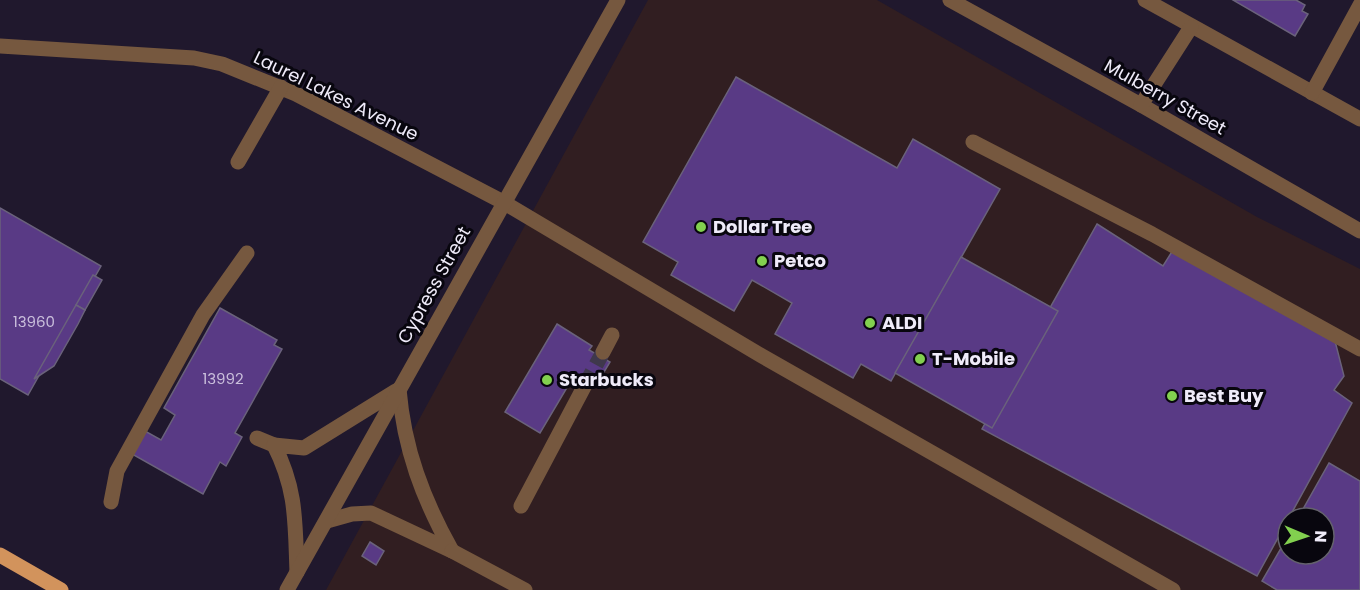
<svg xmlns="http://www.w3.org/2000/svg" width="1360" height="590" viewBox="0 0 1360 590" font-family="Poppins,sans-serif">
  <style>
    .commercial { fill: #311e21; fill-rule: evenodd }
    .building { fill: #593a85; stroke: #6a627b; stroke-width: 1.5 }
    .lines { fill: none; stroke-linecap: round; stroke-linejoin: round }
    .minor-tunnel { stroke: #3f384c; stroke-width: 15; stroke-dasharray: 15 8; stroke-linecap: butt }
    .minor { stroke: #76583f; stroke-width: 15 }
    .major { stroke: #d2935c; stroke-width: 15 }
    .poi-dot { fill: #82d04f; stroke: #08060e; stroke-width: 2 }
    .labels { text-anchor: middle; stroke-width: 6; stroke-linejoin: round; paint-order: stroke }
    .number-label { font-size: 15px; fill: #cabfdc }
    .street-label { font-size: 18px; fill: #efebf9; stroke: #08060e }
    .poi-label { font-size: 18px; font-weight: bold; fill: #efebf9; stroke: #08060e; text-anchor: start }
  </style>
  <rect width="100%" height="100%" fill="#20182d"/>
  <!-- commercial -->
  <path class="commercial" d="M648,0H877L1257,217L1360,269V590H326ZM1288,518H1324V554H1288Z"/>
  <!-- building -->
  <g class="building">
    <path d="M1233,0H1296L1305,5L1302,11L1308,14L1295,36Z"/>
    <path d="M736,77L897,168L913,139L1000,189L891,381L861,364L853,378L775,334L792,303L752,280L734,311L671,275L678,262L643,242Z"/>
    <path d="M0,208L101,266L28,395L0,379Z"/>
    <path d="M1097,224L1163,266L1173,250L1335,341L1344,376L1334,390L1352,403L1257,576L982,429Z"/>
    <path d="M961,257L1058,311L992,428L895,373Z"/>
    <path d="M93,275L102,280L85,310L76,305Z"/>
    <path d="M76,305L85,310L78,324L54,366L34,379Z"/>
    <path d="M220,308L277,340L274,345L282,349L235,433L242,437L226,466L220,462L203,494L132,454L145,431L161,440L175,415L164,408Z"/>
    <path d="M557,324L592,346L589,350L610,362L595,387L575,374L540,433L505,412Z"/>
    <path d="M1329,463L1360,481V590H1277L1262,581L1288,536V554H1324V518H1298Z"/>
    <path d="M370,542L384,551L376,565L362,556Z"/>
  </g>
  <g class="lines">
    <!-- minor-tunnel -->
    <path class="minor-tunnel" d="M585,385L603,352"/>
    <!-- minor -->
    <g class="minor">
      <path d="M950,0L1141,105L1360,231"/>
      <path d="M1145,0L1360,119"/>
      <path d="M0,46L194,58L222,64L296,94L503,202L762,356L1173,590"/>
      <path d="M1312,93L1360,5"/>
      <path d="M1141,105L1191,27"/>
      <path d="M973,142L1152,234L1360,349"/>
      <path d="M238,162L281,87"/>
      <path d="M603,352L612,335"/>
      <path d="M257,438L274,445"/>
      <path d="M111,502L117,471L203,315L247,253"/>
      <path d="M521,506L585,385"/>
      <path d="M327,521L352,514L371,513L452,551C423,499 404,449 399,389"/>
      <path d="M452,551L525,590"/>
      <path d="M297,572C295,523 297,490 274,445L304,448L396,391"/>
      <path d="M287,590L618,0"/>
    </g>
    <!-- major -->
    <path class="major" d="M0,555L61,590"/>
  </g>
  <!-- markers -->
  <g class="poi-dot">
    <circle cx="701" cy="227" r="6"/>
    <circle cx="762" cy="261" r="6"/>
    <circle cx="870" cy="323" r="6"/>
    <circle cx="920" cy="359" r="6"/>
    <circle cx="547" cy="380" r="6"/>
    <circle cx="1172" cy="396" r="6"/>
  </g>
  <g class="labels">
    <!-- number labels -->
    <g class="number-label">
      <text x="34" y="327">13960</text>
      <text x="223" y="384">13992</text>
    </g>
    <!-- street labels -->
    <g class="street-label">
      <text transform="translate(336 96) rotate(26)" y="6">Laurel Lakes Avenue</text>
      <text transform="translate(1165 97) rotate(29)" y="6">Mulberry Street</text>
      <text transform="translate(434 285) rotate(-61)" y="6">Cypress Street</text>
    </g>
    <!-- poi labels -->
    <g class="poi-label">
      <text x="713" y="233">Dollar Tree</text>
      <text x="774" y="267">Petco</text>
      <text x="882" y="329">ALDI</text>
      <text x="932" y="365">T-Mobile</text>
      <text x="559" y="386">Starbucks</text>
      <text x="1184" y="402">Best Buy</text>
    </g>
  </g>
  <!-- north arrow -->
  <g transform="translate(1306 536) rotate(92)"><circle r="28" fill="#08060e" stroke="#64626c" stroke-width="1.5"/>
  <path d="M0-4.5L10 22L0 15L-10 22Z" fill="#82d04f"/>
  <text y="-9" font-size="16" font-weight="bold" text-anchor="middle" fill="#efebf9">N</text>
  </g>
</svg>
